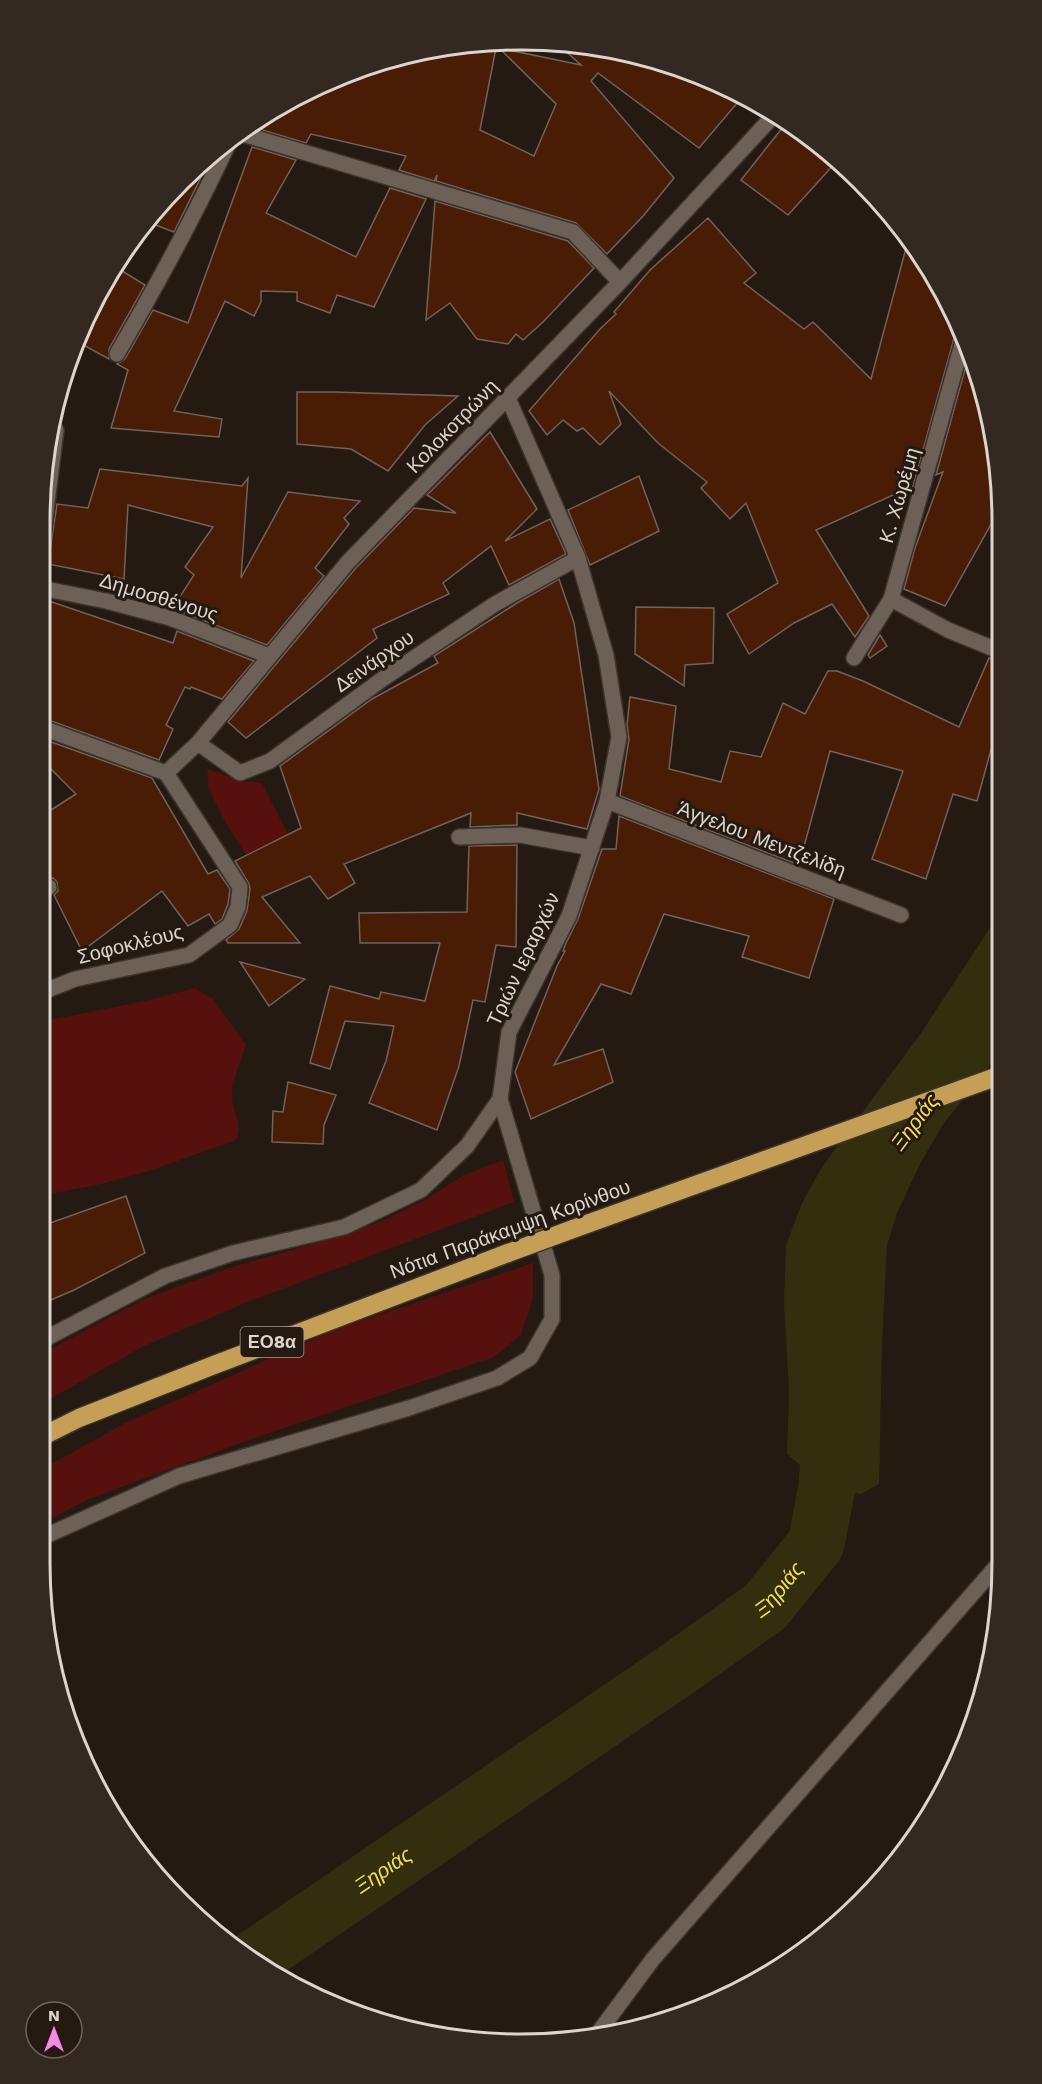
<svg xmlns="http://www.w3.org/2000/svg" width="1042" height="2084" viewBox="0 0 1042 2084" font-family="'Work Sans',sans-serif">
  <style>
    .green { fill: #56100e }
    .water { fill: #332e0d }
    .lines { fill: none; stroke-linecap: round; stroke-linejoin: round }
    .river { stroke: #332e0d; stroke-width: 57 }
    .building { fill: #481c05; stroke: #71625b; stroke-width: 1.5 }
    .street-casing { stroke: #3b332e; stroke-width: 18 }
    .highway-casing { stroke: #3b332e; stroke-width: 21 }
    .street { stroke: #6d6157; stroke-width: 15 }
    .highway { stroke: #c69f56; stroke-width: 18 }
    .highway-bridge-casing { stroke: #3b332e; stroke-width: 21; stroke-linecap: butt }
    .highway-bridge { stroke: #c69f56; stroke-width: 18 }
    .labels { text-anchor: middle; stroke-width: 6; stroke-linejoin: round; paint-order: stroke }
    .shield { fill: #241a11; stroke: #a59d96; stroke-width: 1.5 }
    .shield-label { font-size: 18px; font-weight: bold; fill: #dcd5cf }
    .street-label { font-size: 20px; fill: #dcd5cf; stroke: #241a11 }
    .water-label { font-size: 21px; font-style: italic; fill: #f2dd54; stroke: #241a11 }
    .rim { fill: none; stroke: #dcd5cf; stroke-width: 3 }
  </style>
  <rect width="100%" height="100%" fill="#241a11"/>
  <!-- green -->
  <g class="green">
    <path d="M207,769L241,781L262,783L288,834L246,855L227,825L209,789Z"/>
    <path d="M195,988L213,999L246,1045C241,1059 231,1083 232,1097C233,1116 243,1119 236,1140L149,1171L97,1185L39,1196L40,1022L145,1001Z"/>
    <path d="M503,1160L514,1202L248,1302L144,1346L39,1405V1355L144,1299L226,1269L329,1239L380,1222L425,1200L462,1176Z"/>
    <path d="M533,1263V1299L521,1335L494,1357L252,1439L89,1499L39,1525V1471L125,1423L334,1330Z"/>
  </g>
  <!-- water -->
  <path class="water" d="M1000,913L1001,1051L944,1123L921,1162L897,1213L887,1245L882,1343L879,1484L861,1494L827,1487L787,1454L789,1392L784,1304L786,1245L802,1203L822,1167L919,1036Z"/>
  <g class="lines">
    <!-- river -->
    <path class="river" id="s1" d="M252,1960L682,1666L765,1607L816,1544L827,1487L832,1407"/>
  </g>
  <!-- building -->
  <g class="building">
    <path d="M553,40L645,55L734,89L744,95L699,148L598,73L591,81L674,178L644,215L607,254L576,223L436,181L437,175L434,181L399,170L406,156L311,134L306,143L249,126L280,104L366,65L458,43H472L496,48L480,130L534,156L556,104L499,48L581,65Z"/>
    <path d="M787,122L815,139L837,161L788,215L741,180Z"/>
    <path d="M252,147L296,160L266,213L356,257L390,188L426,199L374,307L337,295L330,313L297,301V292L261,291V302L254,316L225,301L174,411L222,419L219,437L111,428L128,370L117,364L125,359L153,310L188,323Z"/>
    <path d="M214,151L174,232L145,221L203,159Z"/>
    <path d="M435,201L568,241L594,268L543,322L523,340L516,334L508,344L477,339L450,303L426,320Z"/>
    <path d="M708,218L756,273L744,283L804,329L813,322L871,379L909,237L960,326L956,331L913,486L816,530L869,616L855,637L832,604L794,623L749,654L727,614L778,583L746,503L730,519L701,488L707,482L658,443L609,391L621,424L600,445L583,428L577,431L563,420L547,435L529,411L600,329L616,314L614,312L650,270Z"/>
    <path d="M114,266L145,285L109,349V359L76,341L89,308Z"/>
    <path d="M970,351L999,458V510L945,606L904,589L915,548L943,472L936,475Z"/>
    <path d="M297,392H334L458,396L425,425L388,471L351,449L297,444Z"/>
    <path d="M490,432L537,509L505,541L550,519L566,554L509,585L491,546L443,583L449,594L373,629L377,638L246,738L228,722L355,569L414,508L456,513L427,495Z"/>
    <path d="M100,469L242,486L248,478L241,578L288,492L360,501L344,518L349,524L315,568L324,576L267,645L184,613L187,605L179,598L194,575L185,567L213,527L128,505L124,579L48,564L57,504L88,508Z"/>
    <path d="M639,476L659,531L590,565L568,510Z"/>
    <path d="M559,579L574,623L599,789L587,829L517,813V825L470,827L471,813L344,864L355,883L328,899L310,876L262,897L300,943H228L226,940L239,929L247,911L250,888L248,882L235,861L301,828L280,766L372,699L438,663L434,656L517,603Z"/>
    <path d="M40,598L173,643L177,631L254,661L222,699L191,687L190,689L185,687L166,725L173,729L159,760L40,717Z"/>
    <path d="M636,607L714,608L713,663L685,665L684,686L635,654Z"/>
    <path d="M880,635L887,646L870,658L868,655Z"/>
    <path d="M989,658L999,661L1000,750L992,746L977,801L953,794L926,879L872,859L903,771L830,751L799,865L620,796L629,739L627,725L630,697L676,706L669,769L721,782L730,751L761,757L783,703L805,714L828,671H837L863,681L959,727Z"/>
    <path d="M40,738L152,778L208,874L217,870L230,889L228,904L222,919L215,924L209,914L188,926L162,891L82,951L54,895L58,891L57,882L53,878H45L40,867V817L76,794L40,758Z"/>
    <path d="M619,816L834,899L809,978L742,957L749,936L664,914L631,994L601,984L554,1065L603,1049L613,1082L531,1119L515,1072L557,966L565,951H563L566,943L578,919L602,849H616Z"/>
    <path d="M517,845L516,947L496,945L485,1002L473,1000L459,1066L437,1130L369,1103L386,1061L394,1026L345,1021L330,1069L310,1063L330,986L379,999L381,992L425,1001L440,943H360L359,913L467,912L469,846Z"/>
    <path d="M240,962L305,979L269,1006Z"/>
    <path d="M288,1082L336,1095L324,1125L323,1144L272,1142L273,1111L283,1112Z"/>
    <path d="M126,1196L145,1253L74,1290L39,1305V1227Z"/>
  </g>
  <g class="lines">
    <defs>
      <g id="street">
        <path d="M239,133L573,232L620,282"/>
        <path d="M117,354C158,283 197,212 231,138"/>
        <path d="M40,560L56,430"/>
        <path d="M40,581L41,588L106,601L170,618L269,656"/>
        <path d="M891,599L948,630L999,651"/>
        <path d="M854,658L891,599L965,334"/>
        <path d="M40,727L166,773"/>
        <path d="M198,743L240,773L270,761L384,678L495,604L578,558"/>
        <path d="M166,773L198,743L348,562L620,282L775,114"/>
        <path d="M607,801L901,915"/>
        <path d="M459,837L520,835L592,848"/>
        <path d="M40,893L49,887"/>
        <path d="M40,993L75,979L189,955L230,925L238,907L240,887L166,773"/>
        <path d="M39,1342L165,1276L233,1253L344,1227L421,1190L467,1146L500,1099L509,1032L569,916L607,801L619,737L606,655L578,558L508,398"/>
        <path d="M39,1539L179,1476L409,1408L497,1378L530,1358L552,1319V1275L500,1099"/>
        <path d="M595,2037L653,1959L1002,1560"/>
      </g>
      <g id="highway">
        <path d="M573,1229L1001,1075"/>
        <path d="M39,1438L79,1418L214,1365L508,1253"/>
      </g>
    </defs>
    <!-- street casing -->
    <use href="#street" class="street-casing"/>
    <!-- highway casing -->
    <use href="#highway" class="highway-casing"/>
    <!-- street -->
    <use href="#street" class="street"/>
    <!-- highway -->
    <use href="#highway" class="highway"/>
    <defs>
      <path id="highway-bridge" d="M508,1253L573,1229"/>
    </defs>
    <!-- highway-bridge casing -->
    <use href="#highway-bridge" class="highway-bridge-casing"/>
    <!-- highway-bridge -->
    <use href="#highway-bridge" class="highway-bridge"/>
  </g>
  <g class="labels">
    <!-- shield labels -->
    <rect class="shield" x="240.5" y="1327" width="63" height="30" rx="4.5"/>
    <g class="shield-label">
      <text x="272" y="1348">ΕΟ8α</text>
    </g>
    <!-- street labels -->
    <g class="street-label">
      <text transform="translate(452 426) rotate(-46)" y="7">Κολοκοτρώνη</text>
      <text transform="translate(899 495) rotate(-74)" y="7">Κ. Χωρέμη</text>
      <text transform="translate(159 597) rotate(17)" y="7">Δημοσθένους</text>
      <text transform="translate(374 661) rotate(-35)" y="7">Δεινάρχου</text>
      <text transform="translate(762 839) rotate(21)" y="7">Άγγελου Μεντζελίδη</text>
      <text transform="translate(130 944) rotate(-14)" y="7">Σοφοκλέους</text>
      <text transform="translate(523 959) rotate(-65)" y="7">Τριών Ιεραρχών</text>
      <text transform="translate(510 1229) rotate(-20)" y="7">Νότια Παράκαμψη Κορίνθου</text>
    </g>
    <!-- water labels -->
    <g class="water-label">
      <text transform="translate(915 1122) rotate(-53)" y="7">Ξηριάς</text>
      <text dy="7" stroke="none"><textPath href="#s1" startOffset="645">Ξηριάς</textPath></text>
      <text dy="7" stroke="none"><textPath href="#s1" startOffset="159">Ξηριάς</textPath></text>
    </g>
  </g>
  <!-- crop -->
  <path d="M0 0H1042V2084H0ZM521 50H521A471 471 0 0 1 992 521V1563A471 471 0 0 1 521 2034H521A471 471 0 0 1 50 1563V521A471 471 0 0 1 521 50Z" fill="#332920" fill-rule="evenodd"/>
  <path class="rim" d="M521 50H521A471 471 0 0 1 992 521V1563A471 471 0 0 1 521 2034H521A471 471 0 0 1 50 1563V521A471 471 0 0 1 521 50Z"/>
  <!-- north arrow -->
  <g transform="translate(54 2030)"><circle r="28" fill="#241a11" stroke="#6e655d" stroke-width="1.5"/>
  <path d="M0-4.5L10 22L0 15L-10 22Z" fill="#f988e9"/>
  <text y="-9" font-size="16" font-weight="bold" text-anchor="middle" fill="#dcd5cf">N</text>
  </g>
</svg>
